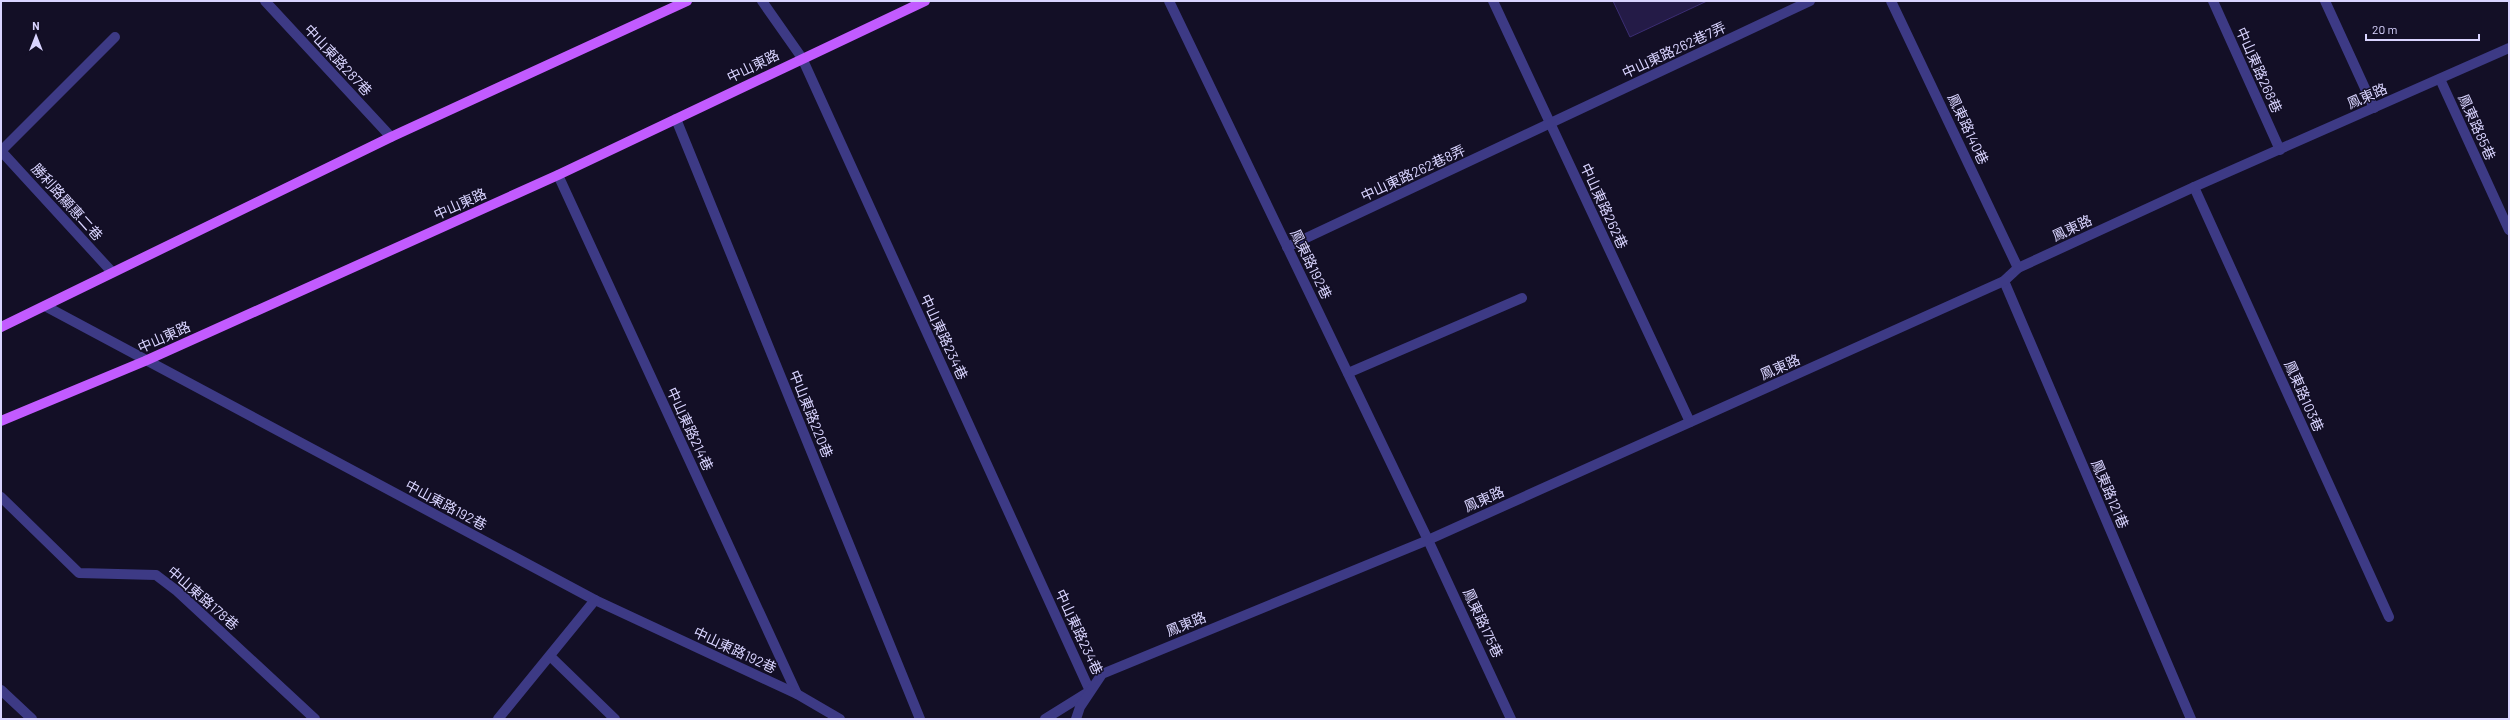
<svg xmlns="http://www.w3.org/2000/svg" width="2510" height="720" viewBox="0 0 2510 720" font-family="Barlow,'Noto Sans TC',sans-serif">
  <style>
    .building { fill: #241b47; stroke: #3b2d73 }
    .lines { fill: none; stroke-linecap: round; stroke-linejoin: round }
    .minor { stroke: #3d3a85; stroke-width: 10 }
    .major { stroke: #c25bff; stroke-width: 10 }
    .labels { text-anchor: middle; stroke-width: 3; stroke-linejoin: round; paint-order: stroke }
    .street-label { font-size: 14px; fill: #d9d4ff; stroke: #130f26 }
  </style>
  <rect width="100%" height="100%" fill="#130f26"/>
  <!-- building -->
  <path class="building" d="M1613,1H1707L1630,37Z"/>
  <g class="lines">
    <!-- minor -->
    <g class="minor">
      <path d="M265,1L391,137"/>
      <path d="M762,1L802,58L1090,691L1045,719"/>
      <path d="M1169,1L1428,540L1511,719"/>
      <path d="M1493,1L1690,422"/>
      <path d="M1891,1L2018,268"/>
      <path d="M2213,1L2280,150"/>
      <path d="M2325,1L2374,108"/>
      <path d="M2440,79L2509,230"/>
      <path d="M676,119L920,719"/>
      <path d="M1,151L112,272"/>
      <path d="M1,151L115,37"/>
      <path d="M558,175L797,694"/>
      <path d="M2194,187L2389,617"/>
      <path d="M1287,247L1810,1"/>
      <path d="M2004,281L2191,719"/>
      <path d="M45,306L595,600L797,694L840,719"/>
      <path d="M1348,373L1522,298"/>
      <path d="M1,497L79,573L156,575L177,591L315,719"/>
      <path d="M550,656L615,719"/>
      <path d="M1,690L32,719"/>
      <path d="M498,719L595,600"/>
      <path d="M1076,719L1080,707L1102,674L1428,540L2004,281L2018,268L2194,187L2509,48"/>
    </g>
    <!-- major -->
    <g class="major">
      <path d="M1,327L391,137L687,1"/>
      <path d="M1,421L145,361L558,175L925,1"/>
    </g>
  </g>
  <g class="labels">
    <!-- street labels -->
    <g class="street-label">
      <text transform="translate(1674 50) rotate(-25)" y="5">中山東路262巷7弄</text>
      <text transform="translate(338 60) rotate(47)" y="5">中山東路287巷</text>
      <text transform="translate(753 66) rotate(-26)" y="5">中山東路</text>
      <text transform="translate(2259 70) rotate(66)" y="5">中山東路268巷</text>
      <text transform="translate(2367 96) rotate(-24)" y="5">鳳東路</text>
      <text transform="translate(2477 127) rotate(66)" y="5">鳳東路85巷</text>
      <text transform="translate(1968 129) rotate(65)" y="5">鳳東路140巷</text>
      <text transform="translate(1413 173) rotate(-25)" y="5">中山東路262巷8弄</text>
      <text transform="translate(67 202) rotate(48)" y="5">勝利路顯惠二巷</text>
      <text transform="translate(460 204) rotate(-24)" y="5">中山東路</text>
      <text transform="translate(1604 206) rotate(65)" y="5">中山東路262巷</text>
      <text transform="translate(2072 228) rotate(-25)" y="5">鳳東路</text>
      <text transform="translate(1311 264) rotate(64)" y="5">鳳東路192巷</text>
      <text transform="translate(164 337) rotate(-24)" y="5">中山東路</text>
      <text transform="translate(944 337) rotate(65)" y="5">中山東路234巷</text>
      <text transform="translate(1780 367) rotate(-24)" y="5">鳳東路</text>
      <text transform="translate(2304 396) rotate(66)" y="5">鳳東路103巷</text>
      <text transform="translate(811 414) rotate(68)" y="5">中山東路220巷</text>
      <text transform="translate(690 429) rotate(65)" y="5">中山東路214巷</text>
      <text transform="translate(2110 494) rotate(67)" y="5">鳳東路121巷</text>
      <text transform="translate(1484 499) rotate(-24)" y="5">鳳東路</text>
      <text transform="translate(446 505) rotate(28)" y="5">中山東路192巷</text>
      <text transform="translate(203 598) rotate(41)" y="5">中山東路178巷</text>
      <text transform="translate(1483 623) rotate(65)" y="5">鳳東路175巷</text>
      <text transform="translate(1186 624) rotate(-22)" y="5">鳳東路</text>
      <text transform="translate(1079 632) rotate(65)" y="5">中山東路234巷</text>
      <text transform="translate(735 650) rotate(25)" y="5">中山東路192巷</text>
    </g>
  </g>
  <!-- border -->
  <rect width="2510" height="720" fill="none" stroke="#d9d4ff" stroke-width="4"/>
  <!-- north arrow -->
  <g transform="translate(36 36)" stroke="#130f26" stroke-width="3" paint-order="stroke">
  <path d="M0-3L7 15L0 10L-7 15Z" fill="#d9d4ff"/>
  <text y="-6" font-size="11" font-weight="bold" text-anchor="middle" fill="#d9d4ff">N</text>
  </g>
  <!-- scale -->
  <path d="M2366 34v6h113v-6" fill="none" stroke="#d9d4ff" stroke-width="2"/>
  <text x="2372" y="34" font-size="12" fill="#d9d4ff" stroke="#130f26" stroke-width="3" paint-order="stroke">20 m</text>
</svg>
